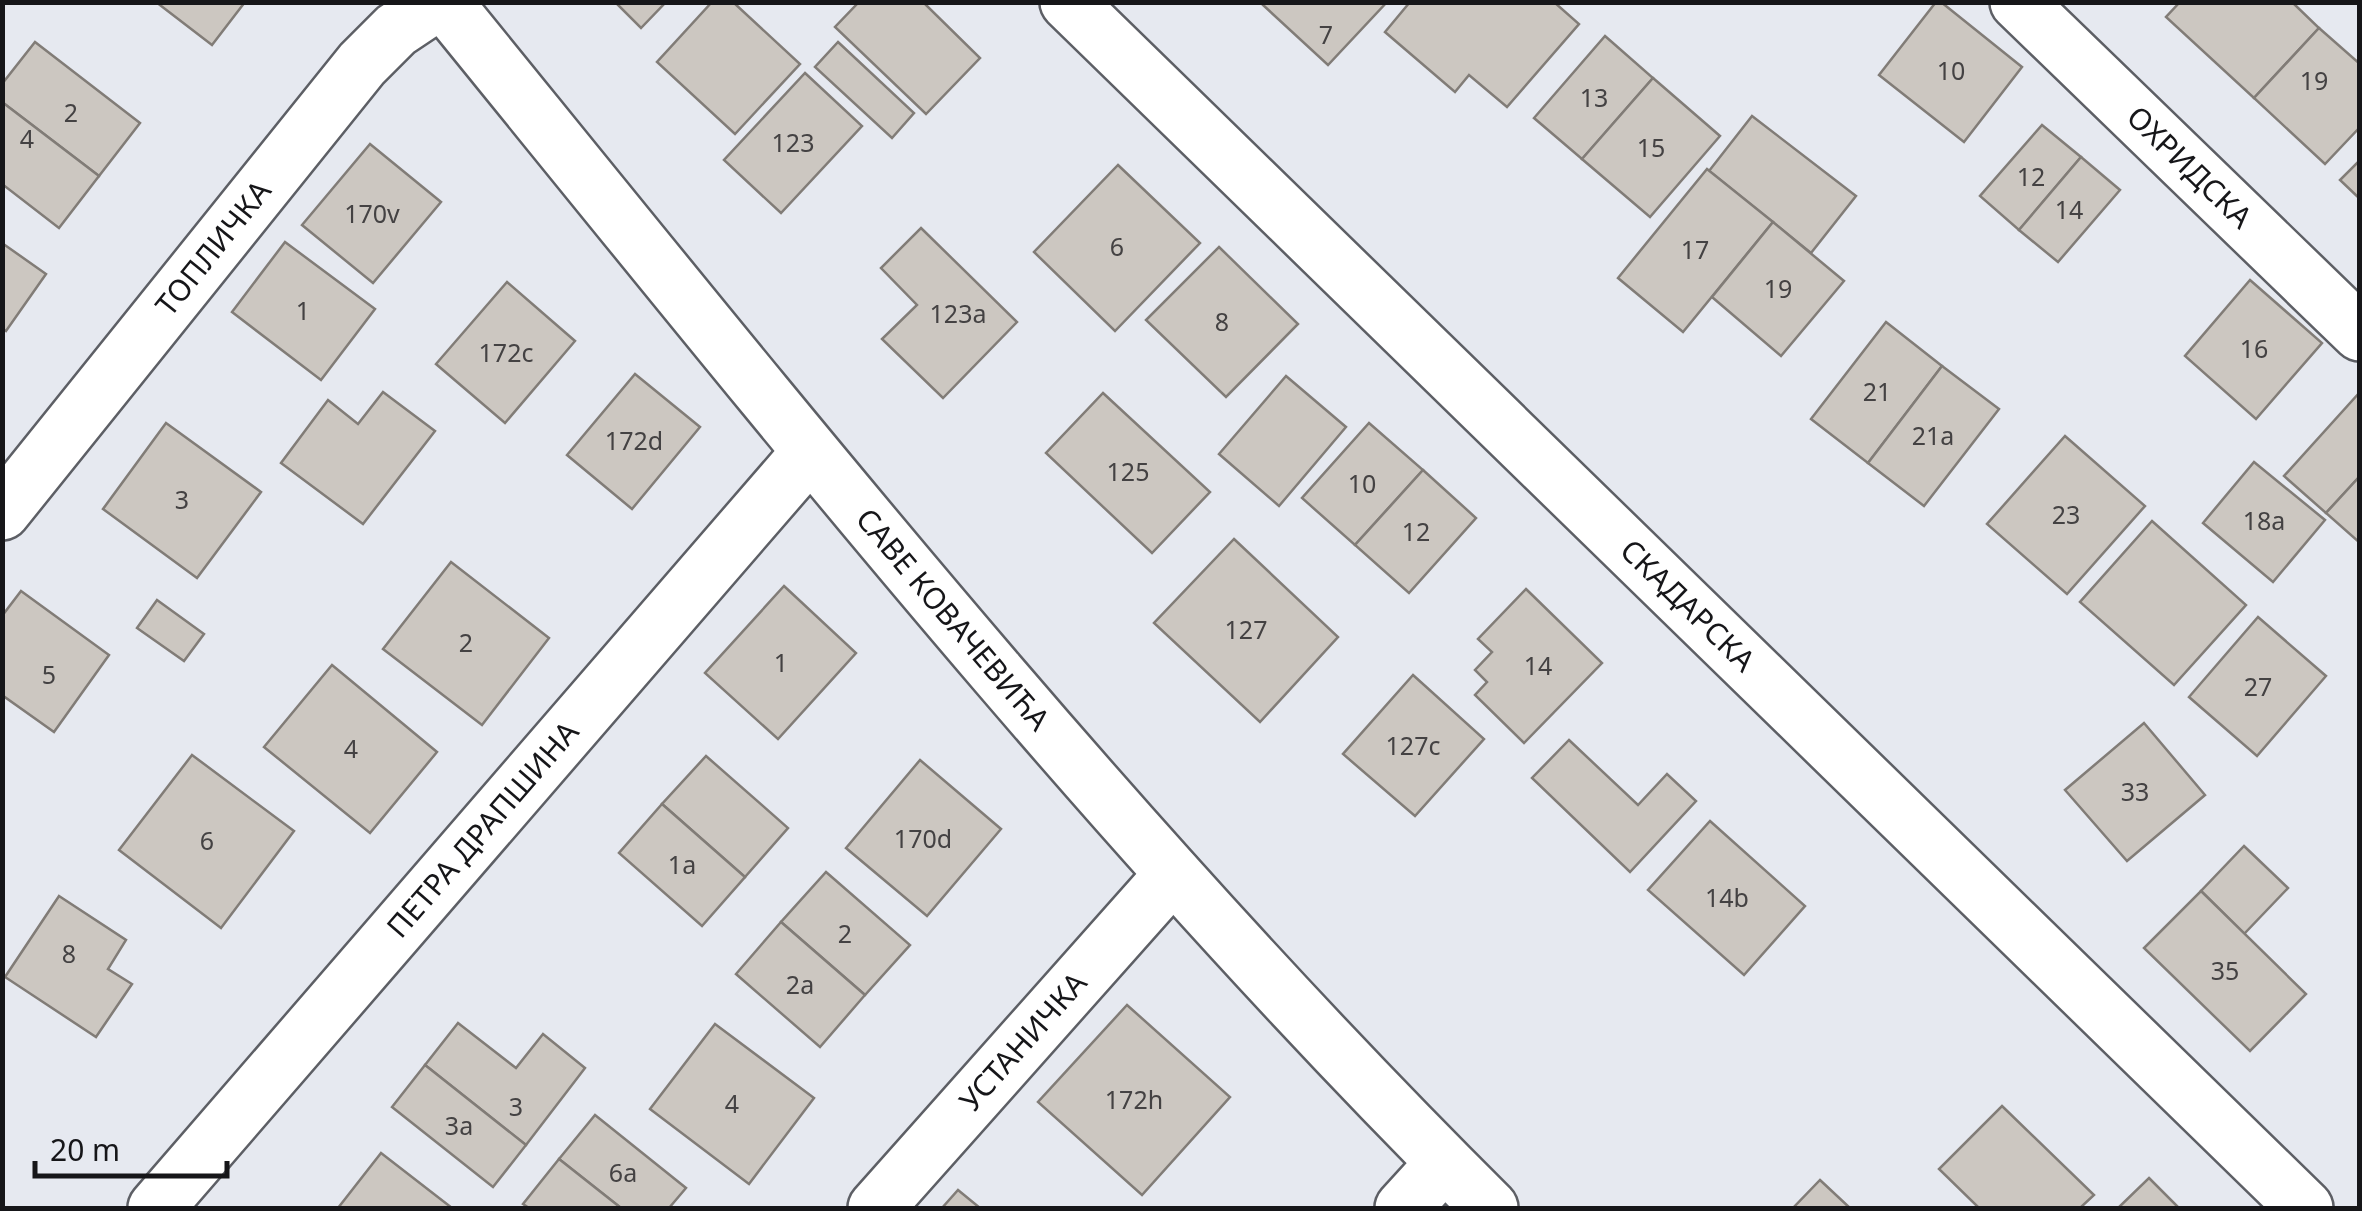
<svg xmlns="http://www.w3.org/2000/svg" width="2362" height="1211" viewBox="0 0 2362 1211" font-family="'Noto Sans',sans-serif">
  <style>
    .building { fill: #ccc7c1; stroke: #817c77; stroke-width: 2.5 }
    .lines { fill: none; stroke-linecap: round; stroke-linejoin: round }
    .minor-casing { stroke: #5d5f65; stroke-width: 60 }
    .minor { stroke: #fff; stroke-width: 55 }
    .labels { text-anchor: middle; stroke-width: 8; stroke-linejoin: round; paint-order: stroke }
    .number-label { font-size: 25px; fill: #444243 }
    .street-label { font-size: 30px; fill: #161619; stroke: #e6e9f0 }
  </style>
  <rect width="100%" height="100%" fill="#e6e9f0"/>
  <!-- building -->
  <g class="building">
    <path d="M156,2H245L212,45Z"/>
    <path d="M615,2H666L641,28Z"/>
    <path d="M712,2H733L800,64L735,134L657,62Z"/>
    <path d="M859,2H923L980,58L926,114L835,27Z"/>
    <path d="M1265,2H1387L1328,65L1263,5Z"/>
    <path d="M1410,2H1554L1579,24L1507,107L1469,75L1455,92L1385,32Z"/>
    <path d="M1936,2H1941L2022,67L1964,142L1879,75Z"/>
    <path d="M2180,2H2292L2319,28L2254,98L2166,17Z"/>
    <path d="M2319,28L2360,64V127L2325,164L2254,98Z"/>
    <path d="M1605,36L1653,78L1582,159L1534,118Z"/>
    <path d="M35,42L140,123L99,176L2,102V84Z"/>
    <path d="M838,42L914,113L892,138L815,67Z"/>
    <path d="M805,73L862,126L781,213L724,160Z"/>
    <path d="M1653,78L1720,136L1650,217L1582,159Z"/>
    <path d="M2,102L99,176L59,228L2,184Z"/>
    <path d="M1752,116L1856,196L1811,253L1709,171Z"/>
    <path d="M2042,125L2081,157L2019,230L1980,196Z"/>
    <path d="M370,144L441,202L373,283L302,225Z"/>
    <path d="M2081,157L2120,190L2058,262L2019,230Z"/>
    <path d="M2360,160V199L2340,180Z"/>
    <path d="M1118,165L1200,243L1115,331L1034,252Z"/>
    <path d="M1707,169L1773,222L1683,332L1618,278Z"/>
    <path d="M1773,222L1844,281L1781,356L1712,297Z"/>
    <path d="M921,228L1017,322L943,398L882,339L917,305L881,268Z"/>
    <path d="M285,242L375,309L321,380L232,312Z"/>
    <path d="M2,243L46,274L6,331L2,328Z"/>
    <path d="M1219,247L1298,324L1226,397L1146,320Z"/>
    <path d="M2250,280L2322,343L2256,419L2185,356Z"/>
    <path d="M507,282L575,341L505,423L436,364Z"/>
    <path d="M1886,322L1942,366L1868,463L1811,419Z"/>
    <path d="M1942,366L1999,409L1924,506L1868,463Z"/>
    <path d="M635,374L700,427L632,509L567,455Z"/>
    <path d="M1286,376L1346,427L1279,506L1219,454Z"/>
    <path d="M383,392L435,431L363,524L281,463L328,400L358,424Z"/>
    <path d="M2360,392V476L2326,513L2284,476Z"/>
    <path d="M1103,393L1210,492L1152,553L1046,453Z"/>
    <path d="M166,423L261,492L197,578L103,509Z"/>
    <path d="M1369,423L1423,470L1355,545L1302,498Z"/>
    <path d="M2065,436L2145,506L2067,594L1987,524Z"/>
    <path d="M2254,462L2325,520L2273,582L2203,523Z"/>
    <path d="M1423,470L1476,518L1409,593L1355,545Z"/>
    <path d="M2360,476V543L2326,513Z"/>
    <path d="M2152,521L2246,605L2174,685L2080,602Z"/>
    <path d="M1234,539L1338,637L1260,722L1154,623Z"/>
    <path d="M451,562L549,638L482,725L383,649Z"/>
    <path d="M784,586L856,653L778,739L705,673Z"/>
    <path d="M1526,589L1602,663L1524,743L1475,695L1487,682L1475,670L1492,652L1478,639Z"/>
    <path d="M21,591L109,655L54,732L2,695V616Z"/>
    <path d="M157,600L204,634L184,661L137,628Z"/>
    <path d="M2258,617L2326,676L2257,756L2189,697Z"/>
    <path d="M332,665L437,752L370,833L264,747Z"/>
    <path d="M1413,675L1484,739L1415,816L1343,754Z"/>
    <path d="M2144,723L2205,795L2127,861L2065,790Z"/>
    <path d="M1569,740L1638,805L1667,774L1696,801L1630,872L1532,778Z"/>
    <path d="M192,755L294,831L221,928L119,850Z"/>
    <path d="M706,756L788,828L745,877L662,804Z"/>
    <path d="M920,760L1001,829L927,916L846,848Z"/>
    <path d="M662,804L745,877L702,926L619,853Z"/>
    <path d="M1710,821L1805,906L1744,975L1648,890Z"/>
    <path d="M2244,846L2288,888L2244,934L2201,891Z"/>
    <path d="M826,872L910,945L865,995L781,922Z"/>
    <path d="M2201,891L2306,994L2250,1051L2144,948Z"/>
    <path d="M59,896L126,940L108,969L132,984L96,1037L5,977Z"/>
    <path d="M781,922L865,995L820,1047L736,974Z"/>
    <path d="M1127,1005L1230,1097L1142,1195L1038,1102Z"/>
    <path d="M458,1023L516,1068L543,1034L585,1068L526,1145L425,1065Z"/>
    <path d="M715,1024L814,1098L749,1184L650,1109Z"/>
    <path d="M425,1065L526,1145L493,1187L392,1107Z"/>
    <path d="M2002,1106L2094,1195L2080,1208H1979L1939,1169Z"/>
    <path d="M595,1115L686,1188L669,1208H621L559,1159Z"/>
    <path d="M381,1153L452,1208H338Z"/>
    <path d="M559,1159L621,1208H529L523,1204Z"/>
    <path d="M2149,1178L2179,1208H2118Z"/>
    <path d="M1820,1180L1850,1208H1793Z"/>
    <path d="M958,1190L980,1208H942Z"/>
  </g>
  <g class="lines">
    <defs>
      <g id="minor">
        <path id="s1" d="M444,2C780,415 1112,833 1490,1208"/>
        <path id="s2" d="M1068,2L2305,1208"/>
        <path id="s3" d="M2018,2L2360,333"/>
        <path id="s4" d="M2,512L362,64L396,30L438,2"/>
        <path id="s5" d="M156,1208L810,452"/>
        <path id="s6" d="M876,1208L1173,874"/>
        <path d="M1403,1208L1444,1163"/>
      </g>
    </defs>
    <!-- minor casing -->
    <use href="#minor" class="minor-casing"/>
    <!-- minor -->
    <use href="#minor" class="minor"/>
  </g>
  <g class="labels">
    <!-- number labels -->
    <g class="number-label">
      <text x="1326" y="44">7</text>
      <text x="1951" y="80">10</text>
      <text x="2314" y="90">19</text>
      <text x="1594" y="107">13</text>
      <text x="71" y="122">2</text>
      <text x="27" y="148">4</text>
      <text x="793" y="152">123</text>
      <text x="1651" y="157">15</text>
      <text x="2031" y="186">12</text>
      <text x="2069" y="219">14</text>
      <text x="372" y="223">170v</text>
      <text x="1117" y="256">6</text>
      <text x="1695" y="259">17</text>
      <text x="1778" y="298">19</text>
      <text x="303" y="320">1</text>
      <text x="958" y="323">123a</text>
      <text x="1222" y="331">8</text>
      <text x="2254" y="358">16</text>
      <text x="506" y="362">172c</text>
      <text x="1877" y="401">21</text>
      <text x="1933" y="445">21a</text>
      <text x="634" y="450">172d</text>
      <text x="1128" y="481">125</text>
      <text x="1362" y="493">10</text>
      <text x="182" y="509">3</text>
      <text x="2066" y="524">23</text>
      <text x="2264" y="530">18a</text>
      <text x="1416" y="541">12</text>
      <text x="1246" y="639">127</text>
      <text x="466" y="652">2</text>
      <text x="781" y="672">1</text>
      <text x="1538" y="675">14</text>
      <text x="49" y="684">5</text>
      <text x="2258" y="696">27</text>
      <text x="1413" y="755">127c</text>
      <text x="351" y="758">4</text>
      <text x="2135" y="801">33</text>
      <text x="923" y="848">170d</text>
      <text x="207" y="850">6</text>
      <text x="682" y="874">1a</text>
      <text x="1727" y="907">14b</text>
      <text x="845" y="943">2</text>
      <text x="69" y="963">8</text>
      <text x="2225" y="980">35</text>
      <text x="800" y="994">2a</text>
      <text x="1134" y="1109">172h</text>
      <text x="732" y="1113">4</text>
      <text x="516" y="1116">3</text>
      <text x="459" y="1135">3a</text>
      <text x="623" y="1182">6a</text>
    </g>
    <!-- street labels -->
    <g class="street-label">
      <text dy="10" stroke="none"><textPath href="#s3" startOffset="238">ОХРИДСКА</textPath></text>
      <text dy="10" stroke="none"><textPath href="#s4" startOffset="338">ТОПЛИЧКА</textPath></text>
      <text dy="10" stroke="none"><textPath href="#s2" startOffset="865">СКАДАРСКА</textPath></text>
      <text dy="10" stroke="none"><textPath href="#s1" startOffset="800">САВЕ КОВАЧЕВИЋА</textPath></text>
      <text dy="10" stroke="none"><textPath href="#s5" startOffset="500">ПЕТРА ДРАПШИНА</textPath></text>
      <text dy="10" stroke="none"><textPath href="#s6" startOffset="222">УСТАНИЧКА</textPath></text>
    </g>
  </g>
  <!-- border -->
  <rect width="2362" height="1211" fill="none" stroke="#161619" stroke-width="10"/>
  <!-- scale -->
  <path d="M35 1161v15h192v-15" fill="none" stroke="#161619" stroke-width="5"/>
  <text x="50" y="1161" font-size="30" fill="#161619" stroke="#e6e9f0" stroke-width="8" paint-order="stroke">20 m</text>
</svg>
